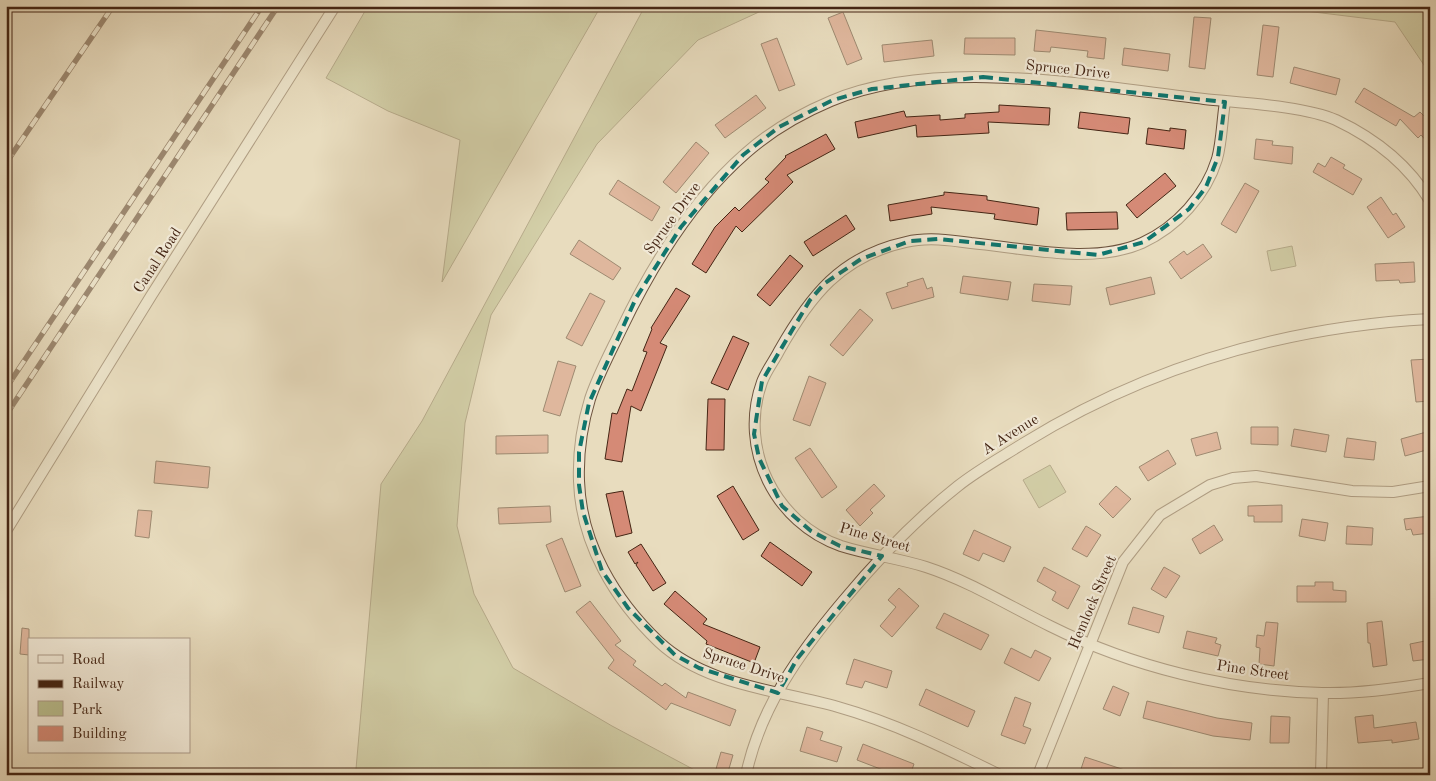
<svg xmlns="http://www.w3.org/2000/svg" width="1436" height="781" viewBox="0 0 1436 781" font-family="'Old Standard TT',serif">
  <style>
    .green { fill: #babf8f; stroke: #7f7252 }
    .building { fill: #d58a76; stroke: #442514 }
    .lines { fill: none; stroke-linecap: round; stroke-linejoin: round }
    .minor-casing { stroke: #6d533e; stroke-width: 12 }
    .minor { stroke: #f0e8d5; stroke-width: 10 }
    .rail-casing { stroke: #442514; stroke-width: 5.5 }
    .rail { stroke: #f0e8d5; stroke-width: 4; stroke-dasharray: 11; stroke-linecap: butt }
    .marked { fill: none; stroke: #0f766e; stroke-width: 4; stroke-dasharray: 10 6; stroke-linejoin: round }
    .labels { text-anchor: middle; stroke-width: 4.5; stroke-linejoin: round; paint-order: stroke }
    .street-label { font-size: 15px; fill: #442514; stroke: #f0e8d5 }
  </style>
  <rect width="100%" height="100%" fill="#e8dcbe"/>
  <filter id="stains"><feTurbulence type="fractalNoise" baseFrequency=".004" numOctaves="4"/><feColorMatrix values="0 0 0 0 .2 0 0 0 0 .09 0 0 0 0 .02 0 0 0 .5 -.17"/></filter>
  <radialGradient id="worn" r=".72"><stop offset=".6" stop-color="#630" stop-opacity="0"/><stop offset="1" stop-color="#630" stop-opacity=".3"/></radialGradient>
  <!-- green -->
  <g class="green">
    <path d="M368,6H601L442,282L460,140L388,111L326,78Z"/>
    <path d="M645,6H772L698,40L597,144L491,315L465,423L457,526L474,594L513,668L612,726L704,775H352L356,769L381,484L422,421Z"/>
    <path d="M1265,6H1430V74L1395,22Z"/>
    <path d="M1292,246L1296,266L1271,271L1267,251Z"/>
    <path d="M1050,465L1066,492L1039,508L1023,480Z"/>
  </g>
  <!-- building -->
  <g class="building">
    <path d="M843,12L862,59L847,65L828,18Z"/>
    <path d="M1194,17L1211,18L1205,69L1189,67Z"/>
    <path d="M1263,25L1279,27L1273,77L1257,75Z"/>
    <path d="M1036,30L1106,38L1104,59L1087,57L1088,51L1051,47L1050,52L1034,51Z"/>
    <path d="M777,38L795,85L779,91L761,44Z"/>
    <path d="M965,38H1015V55L964,54Z"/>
    <path d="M932,40L934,56L884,62L882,45Z"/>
    <path d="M1124,48L1170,54L1168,71L1122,65Z"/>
    <path d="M1294,67L1340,79L1336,95L1290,83Z"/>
    <path d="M1364,88L1414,117L1420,112L1430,122V145L1421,135L1418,138L1400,119L1396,126L1355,102Z"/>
    <path d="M756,95L766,108L725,138L715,125Z"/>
    <path d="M999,105L1050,108L1049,125L988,122L989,133L917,137L916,125L858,138L855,122L904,111L906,117L940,115V120L965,118V114L999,112Z"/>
    <path d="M1080,112L1130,118L1128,134L1078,128Z"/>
    <path d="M1148,128L1170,131V128L1186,130L1184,149L1146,144Z"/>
    <path d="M826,134L835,149L787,175L793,182L742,232L736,226L706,273L692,264L715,227L735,207L739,211L769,182L765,179L786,157L785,156Z"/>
    <path d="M1256,139L1273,141L1272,145L1293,147L1292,164L1254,159Z"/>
    <path d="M696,142L709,153L676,193L663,182Z"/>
    <path d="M1331,157L1345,165L1343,168L1362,179L1353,195L1313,172L1318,163L1325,167Z"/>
    <path d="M1165,173L1176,186L1137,218L1126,205Z"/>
    <path d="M618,180L660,207L652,221L609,194Z"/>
    <path d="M1245,183L1259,191L1236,233L1221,224Z"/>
    <path d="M944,192L987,196V200L1039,208L1037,225L994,219L995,214L931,207L932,214L890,221L888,205L944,195Z"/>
    <path d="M1381,197L1393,215L1396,213L1405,227L1388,238L1367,207Z"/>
    <path d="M1117,212L1118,229L1067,230L1066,213Z"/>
    <path d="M846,215L855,229L813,256L804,242Z"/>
    <path d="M579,240L621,268L613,280L570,254Z"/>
    <path d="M1203,244L1212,257L1181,279L1169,262L1184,251L1187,255Z"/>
    <path d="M790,255L803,266L770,306L757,295Z"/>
    <path d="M1414,262L1415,282L1400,283L1399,280L1376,281L1375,264Z"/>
    <path d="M963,276L1011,282L1008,300L960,293Z"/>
    <path d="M1151,277L1155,294L1110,305L1106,288Z"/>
    <path d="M923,278L927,289L932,287L934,297L892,309L886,293L908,286L907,283Z"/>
    <path d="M1034,284L1072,286L1070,305L1032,301Z"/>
    <path d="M676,288L690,296L660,343L667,346L641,411L631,406L622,462L605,459L612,413L617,414L627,389L632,391L647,352L643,351L652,329L651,328Z"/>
    <path d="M590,293L605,301L582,346L566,338Z"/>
    <path d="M860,309L873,320L843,356L830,345Z"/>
    <path d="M733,336L749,343L728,390L711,383Z"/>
    <path d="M1430,359V401L1416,402L1411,360Z"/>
    <path d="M558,361L576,366L560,416L543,411Z"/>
    <path d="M809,376L826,383L810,426L793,420Z"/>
    <path d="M708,399H725L724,450H706Z"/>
    <path d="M1251,427H1278V445L1251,444Z"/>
    <path d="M1294,429L1329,435L1326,452L1291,446Z"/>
    <path d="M1430,431V449L1405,456L1401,439Z"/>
    <path d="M1217,432L1221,449L1196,456L1191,439Z"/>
    <path d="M548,435V453L496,454V436Z"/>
    <path d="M1347,438L1376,442L1374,460L1344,457Z"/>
    <path d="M810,448L837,487L822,498L795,458Z"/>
    <path d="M1168,450L1176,464L1148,481L1139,467Z"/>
    <path d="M156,461L210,467L208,488L154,483Z"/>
    <path d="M874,484L885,496L870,510L873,513L860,526L846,510Z"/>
    <path d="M733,486L759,530L743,540L717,496Z"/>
    <path d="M1116,486L1131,499L1113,518L1099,504Z"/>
    <path d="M623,491L632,533L616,537L606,494Z"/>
    <path d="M1282,505V522H1254V516H1248V506Z"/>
    <path d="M550,506L551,522L499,524L498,508Z"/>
    <path d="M138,510L152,511L149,538L135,536Z"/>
    <path d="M1430,516V533L1413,535L1411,529L1406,530L1404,519Z"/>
    <path d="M1302,519L1328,523L1325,541L1299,536Z"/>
    <path d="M1214,525L1223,540L1200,554L1192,539Z"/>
    <path d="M1086,526L1101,535L1087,557L1072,549Z"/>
    <path d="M1347,526L1373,528L1372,545L1346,544Z"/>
    <path d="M974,530L1011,547L1004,562L983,553L979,561L963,554Z"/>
    <path d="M562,538L581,586L565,592L546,545Z"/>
    <path d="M770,542L812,572L802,586L761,556Z"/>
    <path d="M641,544L666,583L653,591L636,565L638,562L635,564L628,552Z"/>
    <path d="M1044,567L1080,586L1068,609L1052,600L1056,592L1037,581Z"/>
    <path d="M1164,567L1180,576L1166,598L1151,589Z"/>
    <path d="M1315,582H1333V590L1346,591V602H1297V586H1315Z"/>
    <path d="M899,588L919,606L892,637L880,626L896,607L888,600Z"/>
    <path d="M675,591L707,619L703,624L760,647L754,663L706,644L707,641L664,604Z"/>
    <path d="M590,601L621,641L615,645L636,661L633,665L662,686L665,683L686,698L688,692L736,710L730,726L671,703L666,710L608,668L614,660L576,612Z"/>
    <path d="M1133,607L1164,616L1159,633L1128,624Z"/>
    <path d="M944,613L989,635L981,650L936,628Z"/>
    <path d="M1382,621L1387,665L1373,667L1370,643H1368L1367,623Z"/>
    <path d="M1266,622L1278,623L1274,666L1259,664L1260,648L1256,647L1257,635L1264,636Z"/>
    <path d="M22,628L29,629V655L20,654Z"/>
    <path d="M1187,631L1217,638L1215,643L1221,645L1218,656L1183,648Z"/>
    <path d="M1430,640V659L1413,661L1410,644Z"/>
    <path d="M1011,648L1031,658L1035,650L1051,658L1039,681L1004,663Z"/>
    <path d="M854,659L892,671L887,688L865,681L862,688L846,684Z"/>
    <path d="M1113,686L1129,693L1120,716L1103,709Z"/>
    <path d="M926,689L975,711L968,727L919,705Z"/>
    <path d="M1015,697L1031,703L1023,726L1031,729L1025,744L1001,735Z"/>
    <path d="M1147,701L1217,718L1252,723L1250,740L1213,736L1143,718Z"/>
    <path d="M1373,715L1374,728L1416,722L1419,739L1392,743V740L1358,743L1355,717Z"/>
    <path d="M1271,716L1290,717L1289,743H1270Z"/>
    <path d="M807,727L823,732L820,740L842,747L837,762L800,751Z"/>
    <path d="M863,744L914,764L910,775H896L857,760Z"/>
    <path d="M721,752L733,755L728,772L716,769Z"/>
    <path d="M1085,757L1134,773L1133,775H1079Z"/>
  </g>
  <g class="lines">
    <defs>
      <g id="minor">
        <path d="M1225,102C1222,120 1222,141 1217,159C1206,195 1177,227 1142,243C1092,265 1024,248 971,243C950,240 927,237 906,242C841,256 810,296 779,351C774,361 766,371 762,382C738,449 775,523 841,546C869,555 898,558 926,567C969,581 1009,606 1050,626C1132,667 1230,691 1322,693C1358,694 1394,689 1430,683"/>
        <path d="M6,531L151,296L335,6"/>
        <path d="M746,775C760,708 800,652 843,601C878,559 915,520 958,486C978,470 1002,457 1024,443C1149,366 1283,327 1430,319"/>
        <path d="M1000,775C947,749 895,723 838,707C779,690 706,686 659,642C615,600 581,544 579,481C578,454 582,425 590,399C598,375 610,353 621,330C651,267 692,200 746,153C771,131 800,114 831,101C938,56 1092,86 1204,99C1241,103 1304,106 1336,120C1374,138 1408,164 1430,201"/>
        <path d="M1038,775L1123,562L1160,515L1210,485L1233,478L1256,476L1352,491L1393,492L1430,486"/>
        <path d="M1321,775L1323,693"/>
      </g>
    </defs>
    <!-- minor casing -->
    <use href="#minor" class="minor-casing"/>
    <!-- minor -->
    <use href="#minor" class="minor"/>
    <defs>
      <g id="rail">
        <path d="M6,163L113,6"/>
        <path d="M6,388L262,6"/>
        <path d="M6,415L278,6"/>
      </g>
    </defs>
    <!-- rail casing -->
    <use href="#rail" class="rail-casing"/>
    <!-- rail -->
    <use href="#rail" class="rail"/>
  </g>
  <!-- marked area -->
  <path d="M0 0H1436V781H0ZM983,77L1225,102L1218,157L1206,187L1189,209L1144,242L1098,255L939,239L910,241L861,259L825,283L810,300L762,381L754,434L759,458L782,506L811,531L840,546L882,556L797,659L778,693L699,668L675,655L628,608L602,571L583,512L579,485V452L589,403L636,298L681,227L743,155L779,127L833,100L872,89Z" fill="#e8dcbe" fill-opacity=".55" fill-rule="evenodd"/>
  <path class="marked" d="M983,77L1225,102L1218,157L1206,187L1189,209L1144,242L1098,255L939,239L910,241L861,259L825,283L810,300L762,381L754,434L759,458L782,506L811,531L840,546L882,556L797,659L778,693L699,668L675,655L628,608L602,571L583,512L579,485V452L589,403L636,298L681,227L743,155L779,127L833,100L872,89Z"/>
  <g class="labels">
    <!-- street labels -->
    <g class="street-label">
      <text transform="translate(1068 69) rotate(6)" y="5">Spruce Drive</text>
      <text transform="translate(672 218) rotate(-54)" y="5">Spruce Drive</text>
      <text transform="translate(157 260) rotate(-57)" y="5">Canal Road</text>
      <text transform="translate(1010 434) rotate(-32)" y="5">A Avenue</text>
      <text transform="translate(875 537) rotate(16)" y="5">Pine Street</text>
      <text transform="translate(1092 602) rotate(-67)" y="5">Hemlock Street</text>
      <text transform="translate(744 665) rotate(18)" y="5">Spruce Drive</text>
      <text transform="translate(1253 670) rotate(8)" y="5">Pine Street</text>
    </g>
  </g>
  <!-- margin -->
  <rect width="1436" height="781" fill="none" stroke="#e8dcbe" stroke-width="25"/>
  <rect x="8" y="8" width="1421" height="766" fill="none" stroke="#442514" stroke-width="2.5"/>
  <rect x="12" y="12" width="1411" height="756" fill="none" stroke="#442514"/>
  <!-- legend -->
  <rect x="28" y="638" width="162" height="115" fill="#f0e8d5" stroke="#ab9a88"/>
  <rect x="38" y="655" width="25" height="8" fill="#f0e8d5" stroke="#ab9a88"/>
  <text x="72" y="664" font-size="15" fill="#442514">Road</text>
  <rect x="38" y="680" width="25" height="8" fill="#442514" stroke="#ab9a88"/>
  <text x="72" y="688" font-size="15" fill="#442514">Railway</text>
  <rect x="38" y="701" width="25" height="15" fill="#babf8f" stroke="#ab9a88"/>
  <text x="72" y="714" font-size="15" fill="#442514">Park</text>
  <rect x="38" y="726" width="25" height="15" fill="#d58a76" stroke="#ab9a88"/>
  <text x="72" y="738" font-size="15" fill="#442514">Building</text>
  <rect width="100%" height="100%" filter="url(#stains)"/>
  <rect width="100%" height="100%" fill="url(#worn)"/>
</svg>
